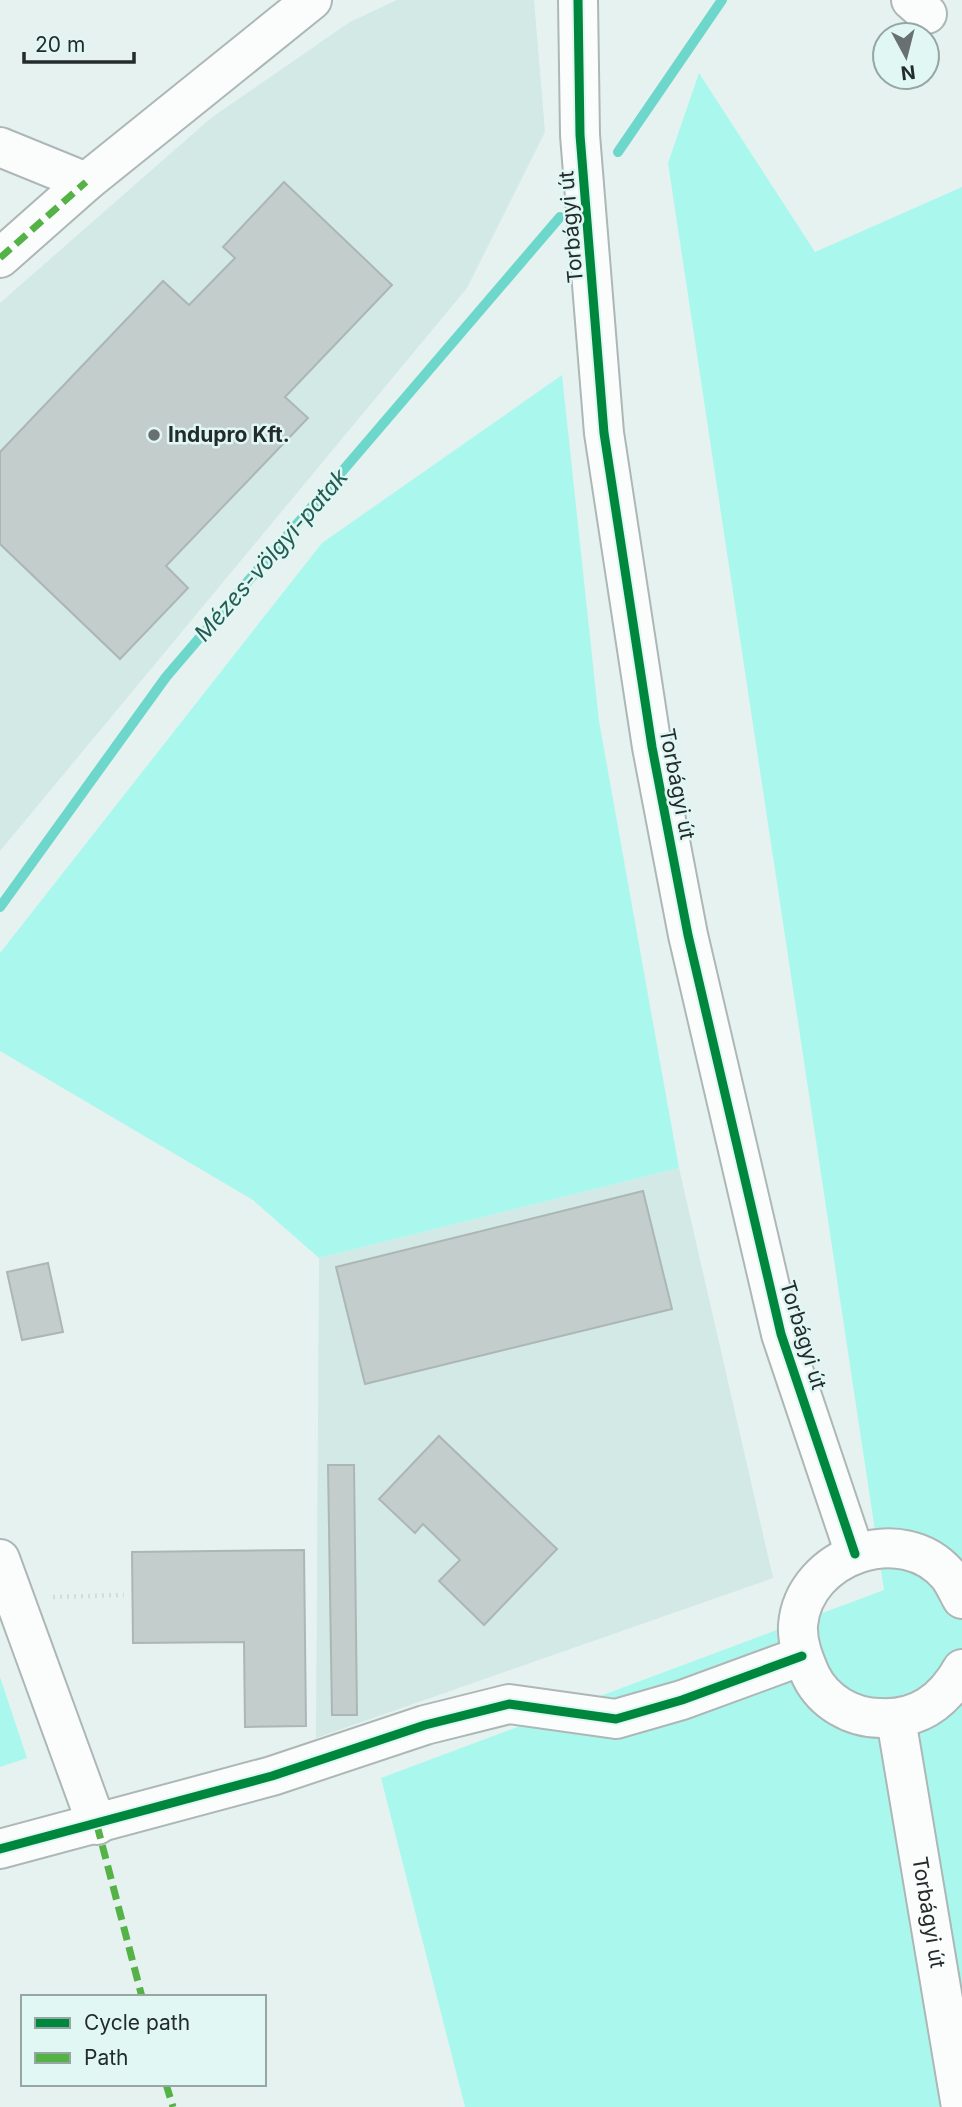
<svg xmlns="http://www.w3.org/2000/svg" width="962" height="2107" viewBox="0 0 962 2107" font-family="Inter,sans-serif">
  <style>
    .built { fill: #d2e9e5 }
    .green { fill: #aaf8ed }
    .lines { fill: none; stroke-linecap: round; stroke-linejoin: round }
    .stream { stroke: #6cd7ca; stroke-width: 10 }
    .building { fill: #c3cdcb; stroke: #acb6b5; stroke-width: 2 }
    .minor-casing { stroke: #adb7b6; stroke-width: 42 }
    .path { stroke: #d6dad9; stroke-width: 4.5; stroke-dasharray: 2 5; stroke-linecap: butt }
    .minor { stroke: #fbfdfd; stroke-width: 38 }
    .quiet { stroke: #55b246; stroke-width: 7; stroke-dasharray: 14 7; stroke-linecap: butt }
    .cycleway-casing { stroke: #e0f7f3; stroke-width: 13 }
    .cycleway { stroke: #00873e; stroke-width: 9 }
    .poi-dot { fill: #687170; stroke: #e0f7f3; stroke-width: 2.5 }
    .labels { text-anchor: middle; stroke-width: 5; stroke-linejoin: round; paint-order: stroke }
    .street-label { font-size: 21px; fill: #242c2b; stroke: #e0f7f3 }
    .poi-label { font-size: 21px; font-weight: bold; fill: #242c2b; stroke: #e0f7f3; text-anchor: start }
    .water-label { font-size: 23px; font-style: italic; fill: #225c54; stroke: #e0f7f3 }
  </style>
  <rect width="100%" height="100%" fill="#e5f2f0"/>
  <!-- built -->
  <g class="built">
    <path d="M397,0H534L545,132L467,288L0,851V303L211,118L350,22Z"/>
    <path d="M679,1168L773,1578L316,1738L319,1258Z"/>
  </g>
  <!-- green -->
  <g class="green">
    <path d="M699,73L815,252L962,187V2107H465L381,1778L884,1590L668,163Z"/>
    <path d="M562,375L599,721L679,1168L319,1258L253,1200L0,1051V953L322,543Z"/>
    <path d="M0,1677L27,1758L0,1767Z"/>
  </g>
  <g class="lines">
    <!-- stream -->
    <g class="stream">
      <path d="M618,152L722,0"/>
      <path d="M0,907L166,677L560,217"/>
    </g>
  </g>
  <!-- building -->
  <g class="building">
    <path d="M284,182L392,285L285,397L308,418L166,566L188,588L120,659L0,544V452L163,281L189,305L235,258L223,247Z"/>
    <path d="M643,1191L672,1309L365,1384L336,1267Z"/>
    <path d="M48,1263L63,1332L22,1340L7,1272Z"/>
    <path d="M439,1436L557,1549L484,1625L439,1581L460,1560L423,1524L415,1533L379,1499Z"/>
    <path d="M328,1465H354L357,1715H332Z"/>
    <path d="M304,1550L306,1726L245,1727L244,1642L133,1643L132,1552Z"/>
  </g>
  <g class="lines">
    <defs>
      <g id="minor">
        <path d="M578,0L580,135L604,433L652,747L688,935L781,1334L855,1554"/>
        <path d="M911,0L927,14"/>
        <path d="M0,147L86,182"/>
        <path d="M0,258L86,182L312,0"/>
        <path d="M0,1559L97,1825"/>
        <path d="M962,1599C958,1592 954,1583 949,1576C903,1520 804,1555 798,1625C797,1643 804,1660 811,1676C824,1702 852,1718 880,1718C918,1720 944,1701 962,1669"/>
        <path id="s1" d="M896,1719L961,2107"/>
        <path d="M0,1849L272,1776L425,1725L509,1704L616,1719L682,1700L802,1656"/>
      </g>
    </defs>
    <!-- minor casing -->
    <use href="#minor" class="minor-casing"/>
    <!-- path -->
    <path class="path" d="M53,1597L124,1595"/>
    <!-- minor -->
    <use href="#minor" class="minor"/>
    <!-- quiet -->
    <g class="quiet">
      <path d="M0,258L86,182"/>
      <path d="M97,1825L142,1997"/>
      <path d="M166,2084L173,2107"/>
    </g>
    <defs>
      <g id="cycleway">
        <path d="M578,0L580,135L604,433L652,747L688,935L781,1334L855,1554"/>
        <path d="M0,1849L272,1776L425,1725L509,1704L616,1719L682,1700L802,1656"/>
      </g>
    </defs>
    <!-- cycleway casing -->
    <use href="#cycleway" class="cycleway-casing"/>
    <!-- cycleway -->
    <use href="#cycleway" class="cycleway"/>
  </g>
  <!-- markers -->
  <circle class="poi-dot" cx="154" cy="435" r="7"/>
  <g class="labels">
    <!-- street labels -->
    <g class="street-label">
      <text transform="translate(571 227) rotate(-95)" y="7">Torbágyi út</text>
      <text transform="translate(677 784) rotate(79)" y="7">Torbágyi út</text>
      <text transform="translate(803 1335) rotate(73)" y="7">Torbágyi út</text>
      <text dy="7" stroke="none"><textPath href="#s1" startOffset="196">Torbágyi út</textPath></text>
    </g>
    <!-- poi labels -->
    <g class="poi-label">
      <text x="168" y="442">Indupro Kft.</text>
    </g>
    <!-- water labels -->
    <g class="water-label">
      <text transform="translate(271 555) rotate(-49)" y="8">Mézes-völgyi-patak</text>
    </g>
  </g>
  <!-- legend -->
  <rect x="21" y="1995" width="245" height="91" fill="#e0f7f3" stroke="#95a6a3" stroke-width="2"/>
  <rect x="35" y="2018" width="35" height="10" fill="#00873e" stroke="#95a6a3" stroke-width="2"/>
  <text x="84" y="2030" font-size="21" fill="#242c2b">Cycle path</text>
  <rect x="35" y="2053" width="35" height="10" fill="#55b246" stroke="#95a6a3" stroke-width="2"/>
  <text x="84" y="2065" font-size="21" fill="#242c2b">Path</text>
  <!-- north arrow -->
  <g transform="translate(906 56) rotate(173)"><circle r="33" fill="#e0f7f3" stroke="#95a6a3" stroke-width="2"/>
  <path d="M0-5L12 26L0 18L-12 26Z" fill="#687170"/>
  <text y="-10" font-size="19" font-weight="bold" text-anchor="middle" fill="#242c2b">N</text>
  </g>
  <!-- scale -->
  <path d="M24 52v10h110v-10" fill="none" stroke="#242c2b" stroke-width="3.5"/>
  <text x="35" y="52" font-size="21" fill="#242c2b" stroke="#e0f7f3" stroke-width="5" paint-order="stroke">20 m</text>
</svg>
